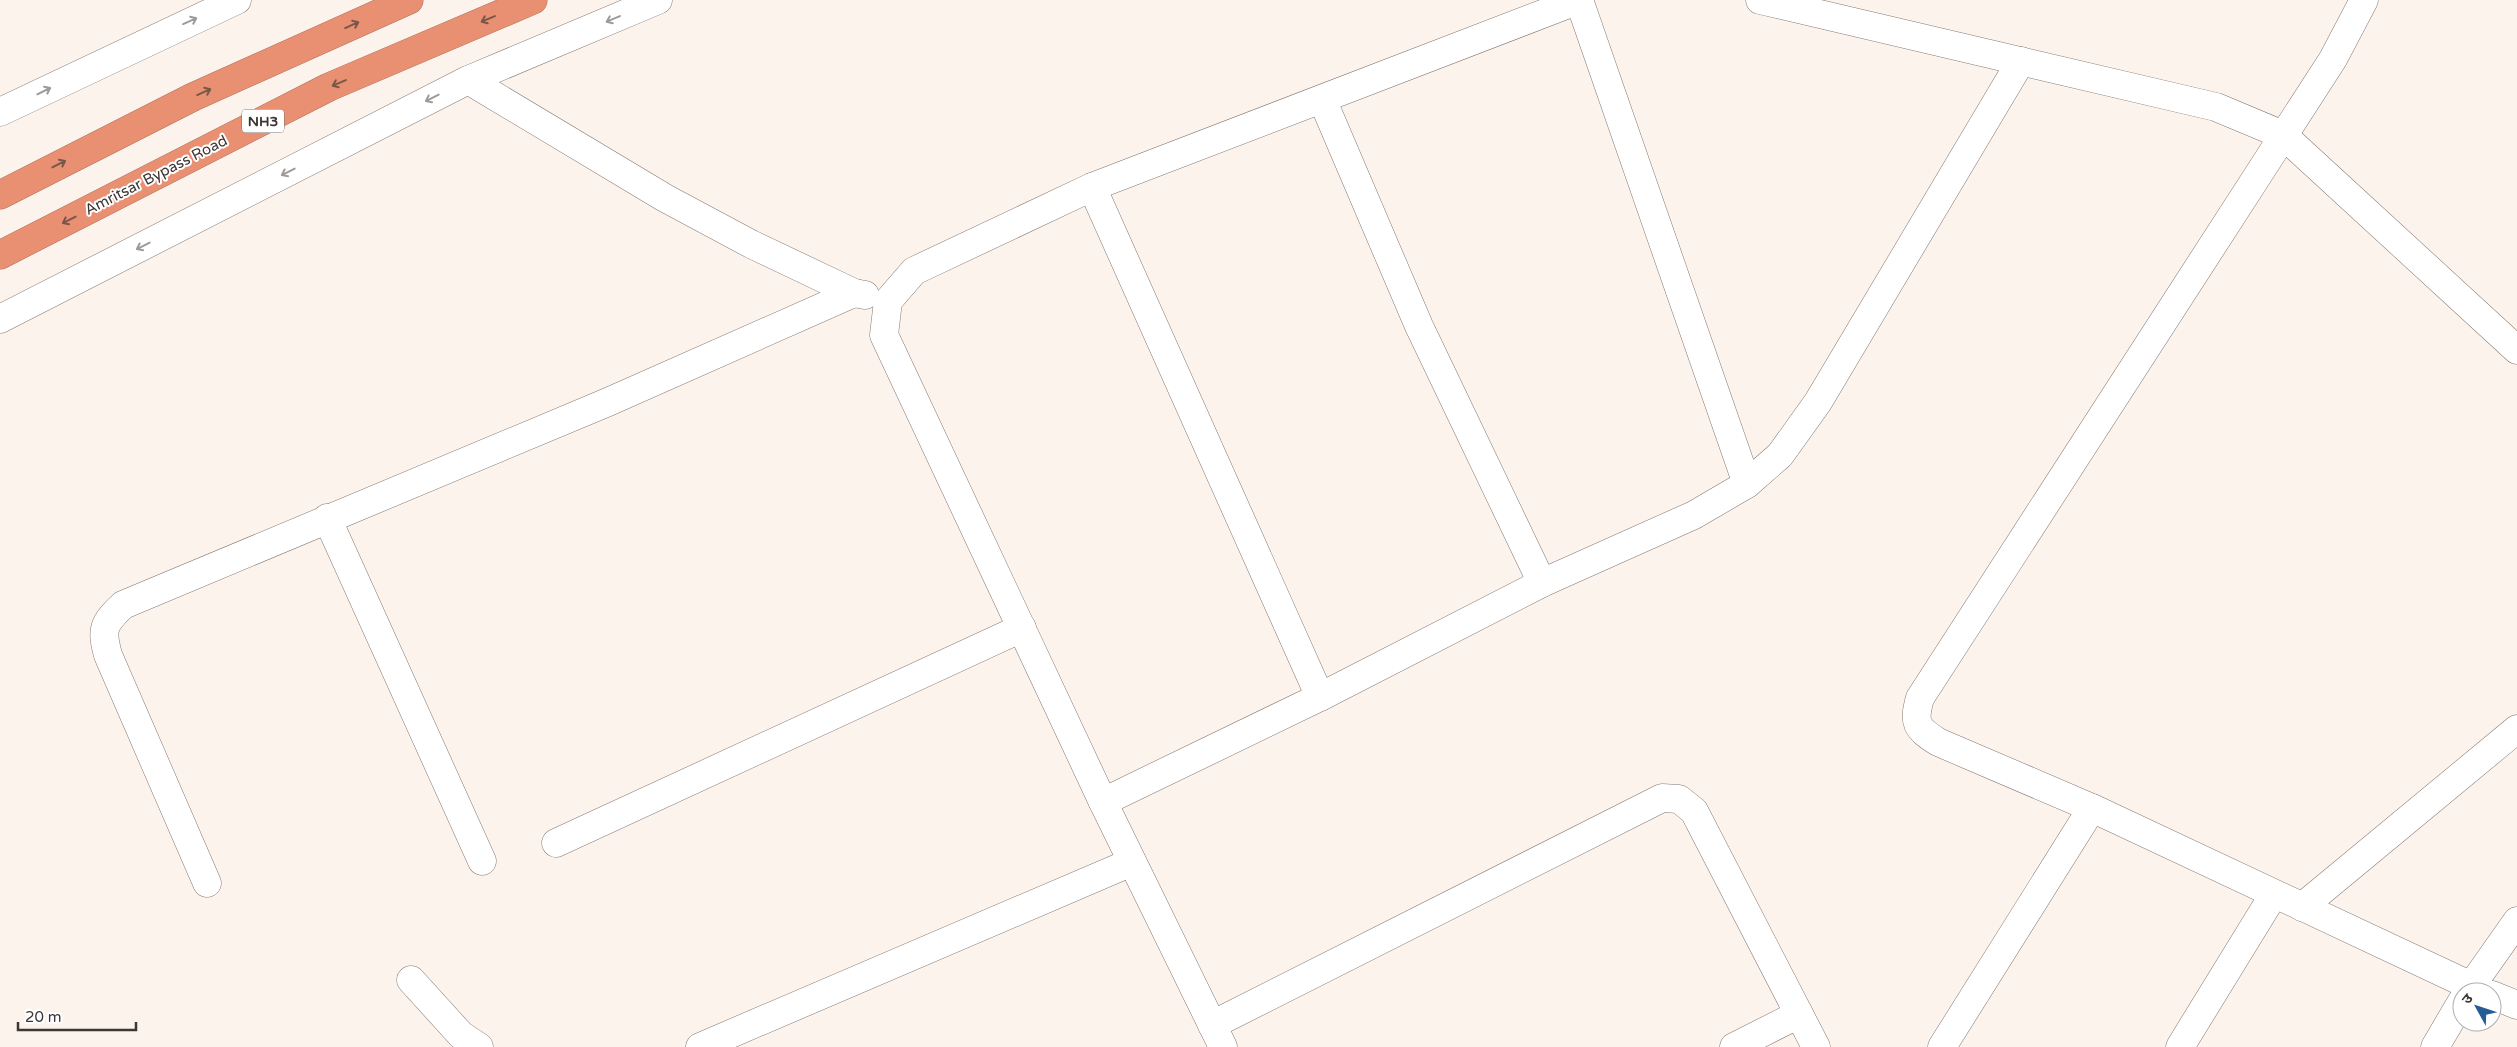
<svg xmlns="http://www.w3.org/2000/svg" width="2517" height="1047" viewBox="0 0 2517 1047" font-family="'Varela Round','Noto Sans Devanagari',sans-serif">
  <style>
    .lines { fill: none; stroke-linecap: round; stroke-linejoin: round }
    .minor-casing { stroke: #857973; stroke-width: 29 }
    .highway-casing { stroke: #ac705d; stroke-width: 29 }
    .minor { stroke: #fff; stroke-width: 28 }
    .highway { stroke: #e99073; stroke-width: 28 }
    .oneway { stroke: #79564a }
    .oneway2 { stroke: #9e9a9a }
    .labels { text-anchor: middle; stroke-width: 4; stroke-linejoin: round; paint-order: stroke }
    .shield { fill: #fff; stroke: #767271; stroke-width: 1 }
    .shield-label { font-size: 14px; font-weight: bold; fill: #3c3634 }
    .street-label { font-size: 15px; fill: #3c3634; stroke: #fff }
  </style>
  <rect width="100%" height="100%" fill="#fdf3ed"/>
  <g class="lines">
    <defs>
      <g id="minor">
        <path d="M1579,0L1747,484"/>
        <path d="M1760,0L2216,107L2283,135L2517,350"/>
        <path d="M2364,0L2333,59L1920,698C1913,723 1916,728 1938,742L2092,808L2484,992"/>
        <path d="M468,80L665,198L751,244L854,293L865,295"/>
        <path d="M1322,99L1419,326L1542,583"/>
        <path d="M0,112L237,0"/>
        <path d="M1092,187L1320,697"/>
        <path d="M0,319L468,80L658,0"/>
        <path d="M327,518L482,861"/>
        <path d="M1102,800L1103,802L1320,697L1542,583L1694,515L1747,484L1780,455L1818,402L2021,61"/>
        <path d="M556,843L1022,628"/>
        <path d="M207,883L108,655C101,629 103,624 123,605L608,402L854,293"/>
        <path d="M2302,907L2517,729"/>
        <path d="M411,980L461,1035L479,1047"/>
        <path d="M2467,992L2517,921"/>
        <path d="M2492,995L2517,1005"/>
        <path d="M1212,1025L1662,798L1679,799L1694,811L1816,1047"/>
        <path d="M700,1047L1132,862"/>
        <path d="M1223,1047L1102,800L884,335L888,301L914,271L1092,187L1579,0"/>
        <path d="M1734,1047L1799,1014"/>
        <path d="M1942,1047L2092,808"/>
        <path d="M2180,1047L2274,894"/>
        <path d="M2435,1047L2462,1001"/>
      </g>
      <g id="highway">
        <path d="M0,195L193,97L409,0"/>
        <path d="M0,255L329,87L533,0"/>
      </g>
    </defs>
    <!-- minor casing -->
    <use href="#minor" class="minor-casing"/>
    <!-- highway casing -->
    <use href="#highway" class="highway-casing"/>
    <!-- minor -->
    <use href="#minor" class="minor"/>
    <!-- highway -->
    <use href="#highway" class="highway"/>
  </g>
  <!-- one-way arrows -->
  <defs><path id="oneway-shaft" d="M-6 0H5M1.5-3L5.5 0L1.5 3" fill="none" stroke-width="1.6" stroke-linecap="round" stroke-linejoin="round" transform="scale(1.25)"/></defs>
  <g class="oneway">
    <use href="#oneway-shaft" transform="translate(488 19) rotate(157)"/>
    <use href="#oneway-shaft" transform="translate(352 25) rotate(-24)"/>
    <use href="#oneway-shaft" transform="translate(339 83) rotate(157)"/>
    <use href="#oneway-shaft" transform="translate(204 92) rotate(-24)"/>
    <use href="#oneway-shaft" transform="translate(59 164) rotate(-27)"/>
    <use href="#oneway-shaft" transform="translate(69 220) rotate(153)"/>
  </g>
  <g class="oneway2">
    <use href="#oneway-shaft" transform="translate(613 19) rotate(157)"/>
    <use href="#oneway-shaft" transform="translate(190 21) rotate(-24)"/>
    <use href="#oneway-shaft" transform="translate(44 91) rotate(-26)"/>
    <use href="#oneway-shaft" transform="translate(432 98) rotate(153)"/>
    <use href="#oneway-shaft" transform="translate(288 172) rotate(153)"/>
    <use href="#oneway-shaft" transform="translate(143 246) rotate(153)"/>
  </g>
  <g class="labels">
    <!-- shield labels -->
    <rect class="shield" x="242" y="109.5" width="42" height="23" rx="4"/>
    <g class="shield-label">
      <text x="263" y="126">NH3</text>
    </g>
    <!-- street labels -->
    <g class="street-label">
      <text transform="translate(156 175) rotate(-27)" y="5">Amritsar Bypass Road</text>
    </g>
  </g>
  <!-- north arrow -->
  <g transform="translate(2477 1007) rotate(310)"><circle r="24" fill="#ffffff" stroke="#b1afae"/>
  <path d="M0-4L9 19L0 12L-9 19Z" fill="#265c95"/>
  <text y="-8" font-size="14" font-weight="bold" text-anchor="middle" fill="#3c3634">उ</text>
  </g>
  <!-- scale -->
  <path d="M18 1022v8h118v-8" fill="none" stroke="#3c3634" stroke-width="2.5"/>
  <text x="25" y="1022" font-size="15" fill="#3c3634" stroke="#ffffff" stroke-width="4" paint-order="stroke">20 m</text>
</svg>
